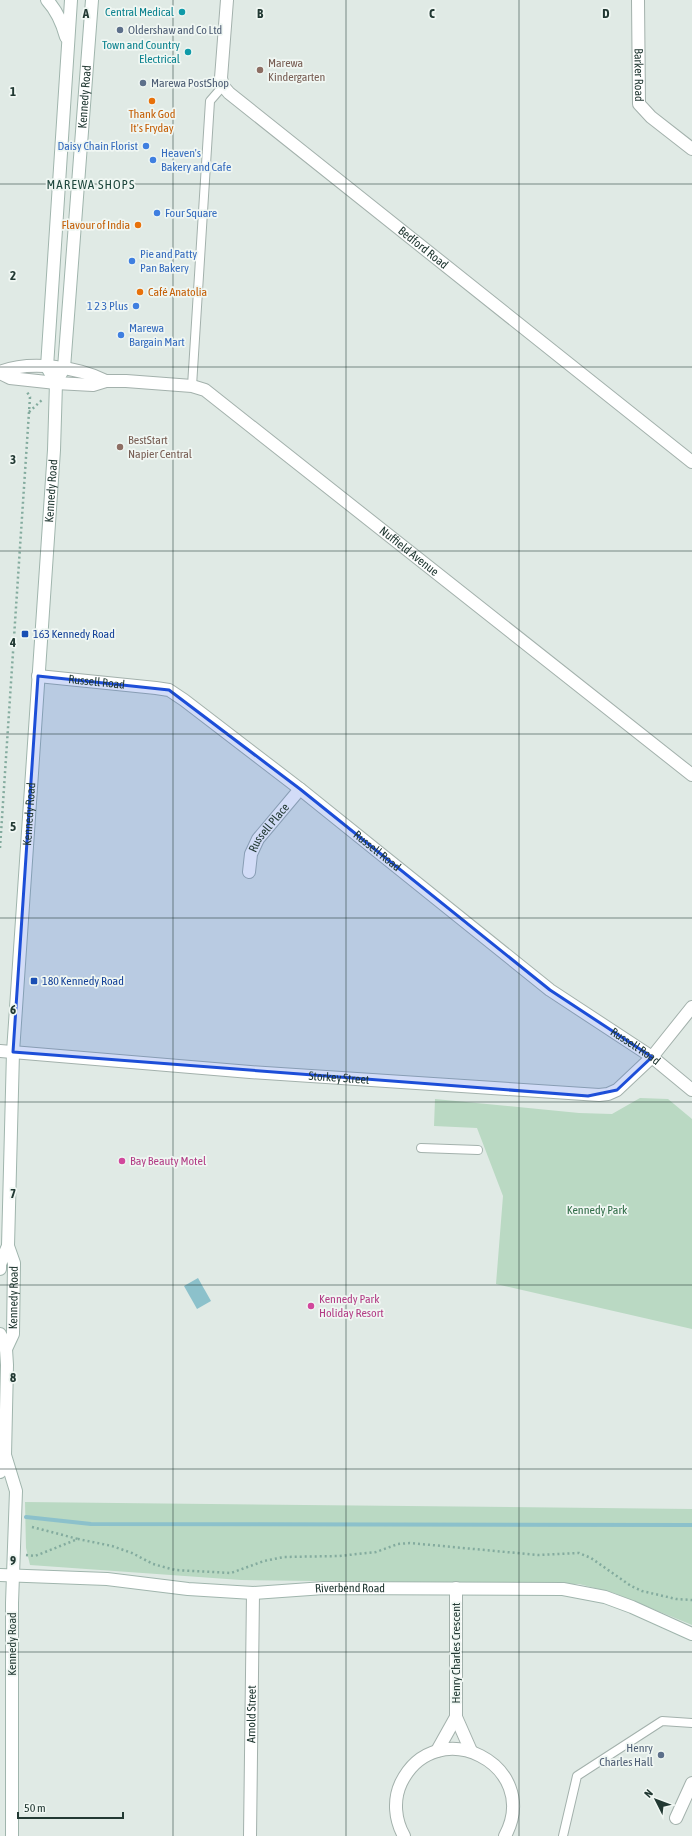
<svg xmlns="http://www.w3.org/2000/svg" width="692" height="1836" viewBox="0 0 692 1836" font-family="'Asap Condensed',sans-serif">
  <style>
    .green { fill: #bad9c3 }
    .water { fill: #8cc1cb }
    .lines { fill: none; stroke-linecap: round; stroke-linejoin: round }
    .stream { stroke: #8cc1cb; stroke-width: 4 }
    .service-casing { stroke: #a3b1ac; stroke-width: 10 }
    .minor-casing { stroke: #a3b1ac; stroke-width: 14 }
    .secondary-casing { stroke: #a0b5ad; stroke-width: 14 }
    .path { stroke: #83ab9e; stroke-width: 2.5; stroke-dasharray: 2 3; stroke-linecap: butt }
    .service { stroke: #fff; stroke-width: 8 }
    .minor { stroke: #fff; stroke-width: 12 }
    .secondary { stroke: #fff; stroke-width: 12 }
    .marked { fill: #1d4ed8; fill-opacity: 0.2; stroke: #1d4ed8; stroke-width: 3; stroke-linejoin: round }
    .grid { fill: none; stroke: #223933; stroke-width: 1; stroke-opacity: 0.55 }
    .culture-dot { fill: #0f9aa8; stroke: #f0f7f3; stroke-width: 1.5 }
    .service-dot { fill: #5c6f8a; stroke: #f0f7f3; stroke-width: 1.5 }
    .education-dot { fill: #8d6e63; stroke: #f0f7f3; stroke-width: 1.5 }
    .food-dot { fill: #e8710a; stroke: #f0f7f3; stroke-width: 1.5 }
    .shop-dot { fill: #3f7fe0; stroke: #f0f7f3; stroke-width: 1.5 }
    .transit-dot { fill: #1a4fb4; stroke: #f0f7f3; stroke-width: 1.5 }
    .hotel-dot { fill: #d1479c; stroke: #f0f7f3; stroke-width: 1.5 }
    .labels { text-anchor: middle; stroke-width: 3.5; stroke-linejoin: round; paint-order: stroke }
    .culture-label { font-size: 12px; fill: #0d838f; stroke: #f0f7f3; text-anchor: end }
    .service-label { font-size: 12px; fill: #4e5e75; stroke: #f0f7f3; text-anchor: start }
    .education-label { font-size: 12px; fill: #785e54; stroke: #f0f7f3; text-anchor: start }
    .street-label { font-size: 12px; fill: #223933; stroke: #f0f7f3 }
    .food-label { font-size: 12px; fill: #c56008; stroke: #f0f7f3 }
    .shop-label { font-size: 12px; fill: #366cbe; stroke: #f0f7f3; text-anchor: start }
    .transit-label { font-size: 12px; fill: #164399; stroke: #f0f7f3; text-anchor: start }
    .hotel-label { font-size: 12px; fill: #b23c85; stroke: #f0f7f3; text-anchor: start }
    .park-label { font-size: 12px; fill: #306c47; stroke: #f0f7f3 }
    .neighbourhood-label { font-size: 13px; letter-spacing: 1px; fill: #20493f; stroke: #f0f7f3 }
    .grid-label { font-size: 13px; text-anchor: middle; font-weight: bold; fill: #223933; stroke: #f0f7f3; stroke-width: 3.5; stroke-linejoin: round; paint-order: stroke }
  </style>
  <rect width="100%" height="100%" fill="#e0eae5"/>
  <!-- green -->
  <g class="green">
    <path d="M640,1098L668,1099L692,1119V1329L496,1284L503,1196L477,1128L434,1126L435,1099L579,1113L612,1114Z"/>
    <path d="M25,1502L692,1509V1625L614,1593L579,1584L241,1580L30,1565L26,1548Z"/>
  </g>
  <!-- water -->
  <path class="water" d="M198,1278L211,1301L197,1309L184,1286Z"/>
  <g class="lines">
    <!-- stream -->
    <path class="stream" d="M26,1517L91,1524L692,1525"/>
    <defs>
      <g id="service">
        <path d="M192,386L210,101L223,86"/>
        <path d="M421,1148L478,1150"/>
        <path d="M563,1836L577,1776L662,1721L692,1723"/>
      </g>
      <g id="minor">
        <path id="s1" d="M227,0L221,78L223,86L229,93L692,462"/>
        <path id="s2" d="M638,0L639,104L651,117L692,149"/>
        <path d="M0,372C30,360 78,367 106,381"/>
        <path id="s3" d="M0,373L10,378L56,383L93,385L106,381H126L192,386L205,390L692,775"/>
        <path id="s4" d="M38,676L156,688L169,690L184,700L300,789L550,990L652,1057L692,1090"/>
        <path id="s5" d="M249,872L251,854L258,839L300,789"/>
        <path id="s6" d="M0,1051L250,1072L599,1095L608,1094L617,1090L652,1057L692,1007"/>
        <path d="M456,1588V1717L471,1751"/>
        <path d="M437,1751L456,1717"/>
        <path d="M676,1818L692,1783"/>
        <path id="s7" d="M250,1836L253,1593"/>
        <path d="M404,1836C395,1820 393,1800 401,1783C436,1711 543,1765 505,1836"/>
      </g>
      <g id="secondary">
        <path d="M47,0C57,11 62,22 66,37"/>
        <path id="s8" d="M56,383L64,368L92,0"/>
        <path d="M0,1269V1264L8,1246"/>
        <path d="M0,1334L6,1349L7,1365L5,1455L0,1472"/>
        <path id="s9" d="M6,1349L13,1334L14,1263L8,1246L13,1052L54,450L56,383L47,367L71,0"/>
        <path d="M5,1455L16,1491L12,1603V1836"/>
        <path id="s10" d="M0,1575L107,1579L188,1589L253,1593L324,1588L563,1589L605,1597L632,1607L692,1634"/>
      </g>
    </defs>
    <!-- service casing -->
    <use href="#service" class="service-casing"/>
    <!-- minor casing -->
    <use href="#minor" class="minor-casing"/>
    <!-- secondary casing -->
    <use href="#secondary" class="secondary-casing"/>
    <!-- path -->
    <g class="path">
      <path d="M29,412L43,399"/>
      <path d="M0,848L30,397L27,392"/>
      <path d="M32,1527L78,1539"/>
      <path d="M26,1555L35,1556L78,1539L112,1546L132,1553L153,1564L175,1570L231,1573L264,1561L284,1557L339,1556L376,1552L398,1544L410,1543L538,1555L579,1553L591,1558L631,1586L642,1591L676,1599L692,1600"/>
    </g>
    <!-- service -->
    <use href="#service" class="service"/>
    <!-- minor -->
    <use href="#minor" class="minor"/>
    <!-- secondary -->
    <use href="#secondary" class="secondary"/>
  </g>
  <!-- marked area -->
  <path class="marked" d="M38,676L169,690L300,789L550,990L652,1057L617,1090L588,1096L13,1052Z"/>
  <!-- grid -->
  <path class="grid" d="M173,0V1836M346,0V1836M519,0V1836M0,184H692M0,367H692M0,551H692M0,734H692M0,918H692M0,1102H692M0,1285H692M0,1469H692M0,1652H692"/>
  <!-- markers -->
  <g class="culture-dot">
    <circle cx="182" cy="12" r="4"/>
    <circle cx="188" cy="52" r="4"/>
  </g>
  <g class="service-dot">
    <circle cx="120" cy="30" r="4"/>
    <circle cx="143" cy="83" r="4"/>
    <circle cx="661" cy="1755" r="4"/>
  </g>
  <g class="education-dot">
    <circle cx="260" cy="70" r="4"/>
    <circle cx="120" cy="447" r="4"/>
  </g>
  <g class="food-dot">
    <circle cx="152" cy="101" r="4"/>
    <circle cx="138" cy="225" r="4"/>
    <circle cx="140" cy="292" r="4"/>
  </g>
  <g class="shop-dot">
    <circle cx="146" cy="146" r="4"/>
    <circle cx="153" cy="160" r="4"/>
    <circle cx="157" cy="213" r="4"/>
    <circle cx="132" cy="261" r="4"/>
    <circle cx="136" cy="306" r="4"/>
    <circle cx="121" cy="335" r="4"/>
  </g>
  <g class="transit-dot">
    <rect x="21" y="630" width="8" height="8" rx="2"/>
    <rect x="30" y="977" width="8" height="8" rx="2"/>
  </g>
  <g class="hotel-dot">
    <circle cx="122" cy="1161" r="4"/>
    <circle cx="311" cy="1306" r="4"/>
  </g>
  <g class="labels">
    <!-- culture labels -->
    <g class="culture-label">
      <text x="174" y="16">Central Medical</text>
      <text x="180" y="49">Town and Country<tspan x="180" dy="14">Electrical</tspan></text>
    </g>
    <!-- service labels -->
    <g class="service-label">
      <text x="128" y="34">Oldershaw and Co Ltd</text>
      <text x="151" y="87">Marewa PostShop</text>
      <text x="653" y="1752" text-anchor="end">Henry<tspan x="653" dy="14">Charles Hall</tspan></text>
    </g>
    <!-- education labels -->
    <g class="education-label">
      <text x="268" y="67">Marewa<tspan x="268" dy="14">Kindergarten</tspan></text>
      <text x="128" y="444">BestStart<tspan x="128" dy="14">Napier Central</tspan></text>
    </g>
    <!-- street labels -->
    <g class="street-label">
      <text dy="4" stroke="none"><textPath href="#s2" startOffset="75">Barker Road</textPath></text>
      <text dy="4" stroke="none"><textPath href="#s8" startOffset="289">Kennedy Road</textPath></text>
      <text dy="4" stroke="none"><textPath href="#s1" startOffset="344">Bedford Road</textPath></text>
      <text dy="4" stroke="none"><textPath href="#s9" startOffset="862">Kennedy Road</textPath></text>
      <text dy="4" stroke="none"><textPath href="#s3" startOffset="468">Nuffield Avenue</textPath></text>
      <text dy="4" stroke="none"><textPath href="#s4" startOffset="59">Russell Road</textPath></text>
      <text dy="4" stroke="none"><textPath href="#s9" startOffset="538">Kennedy Road</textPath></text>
      <text dy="4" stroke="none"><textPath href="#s5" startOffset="50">Russell Place</textPath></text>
      <text dy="4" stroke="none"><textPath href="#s4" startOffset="395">Russell Road</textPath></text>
      <text dy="4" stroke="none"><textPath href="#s4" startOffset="719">Russell Road</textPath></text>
      <text dy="4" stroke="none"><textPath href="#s6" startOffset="340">Storkey Street</textPath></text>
      <text dy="4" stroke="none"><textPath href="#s9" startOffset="53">Kennedy Road</textPath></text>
      <text dy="4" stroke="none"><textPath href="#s10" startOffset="351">Riverbend Road</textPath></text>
      <text transform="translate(12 1644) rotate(-90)" y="4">Kennedy Road</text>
      <text transform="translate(456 1653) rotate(-90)" y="4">Henry Charles Crescent</text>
      <text dy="4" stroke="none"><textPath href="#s7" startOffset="122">Arnold Street</textPath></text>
    </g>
    <!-- food labels -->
    <g class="food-label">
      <text x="152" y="118">Thank God<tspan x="152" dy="14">It's Fryday</tspan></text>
      <text x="130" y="229" text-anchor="end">Flavour of India</text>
      <text x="148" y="296" text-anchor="start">Café Anatolia</text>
    </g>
    <!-- shop labels -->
    <g class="shop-label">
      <text x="138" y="150" text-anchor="end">Daisy Chain Florist</text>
      <text x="161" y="157">Heaven's<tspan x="161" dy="14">Bakery and Cafe</tspan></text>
      <text x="165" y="217">Four Square</text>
      <text x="140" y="258">Pie and Patty<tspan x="140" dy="14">Pan Bakery</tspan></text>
      <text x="128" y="310" text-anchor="end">1 2 3 Plus</text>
      <text x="129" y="332">Marewa<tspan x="129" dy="14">Bargain Mart</tspan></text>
    </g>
    <!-- transit labels -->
    <g class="transit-label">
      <text x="33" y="638">163 Kennedy Road</text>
      <text x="42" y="985">180 Kennedy Road</text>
    </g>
    <!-- hotel labels -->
    <g class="hotel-label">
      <text x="130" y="1165">Bay Beauty Motel</text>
      <text x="319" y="1303">Kennedy Park<tspan x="319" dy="14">Holiday Resort</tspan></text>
    </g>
    <!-- park labels -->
    <g class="park-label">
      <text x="597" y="1214">Kennedy Park</text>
    </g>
    <!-- neighbourhood labels -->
    <g class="neighbourhood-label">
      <text x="91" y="189">MAREWA SHOPS</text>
    </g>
  </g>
  <g class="grid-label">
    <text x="86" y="18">A</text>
    <text x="260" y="18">B</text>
    <text x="432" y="18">C</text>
    <text x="606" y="18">D</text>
    <text x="13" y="96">1</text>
    <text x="13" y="280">2</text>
    <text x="13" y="464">3</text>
    <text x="13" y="647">4</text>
    <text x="13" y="831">5</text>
    <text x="13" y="1014">6</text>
    <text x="13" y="1198">7</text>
    <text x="13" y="1382">8</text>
    <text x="13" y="1565">9</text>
  </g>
  <!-- north arrow -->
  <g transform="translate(656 1800) rotate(312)" stroke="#f0f7f3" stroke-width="3" paint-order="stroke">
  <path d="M0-3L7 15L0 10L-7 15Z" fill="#223933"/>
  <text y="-6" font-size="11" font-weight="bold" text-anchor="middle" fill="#223933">N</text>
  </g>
  <!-- scale -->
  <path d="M18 1812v6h105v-6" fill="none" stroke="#223933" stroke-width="2"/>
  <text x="24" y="1812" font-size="12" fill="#223933" stroke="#f0f7f3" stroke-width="3" paint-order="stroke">50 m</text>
</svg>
